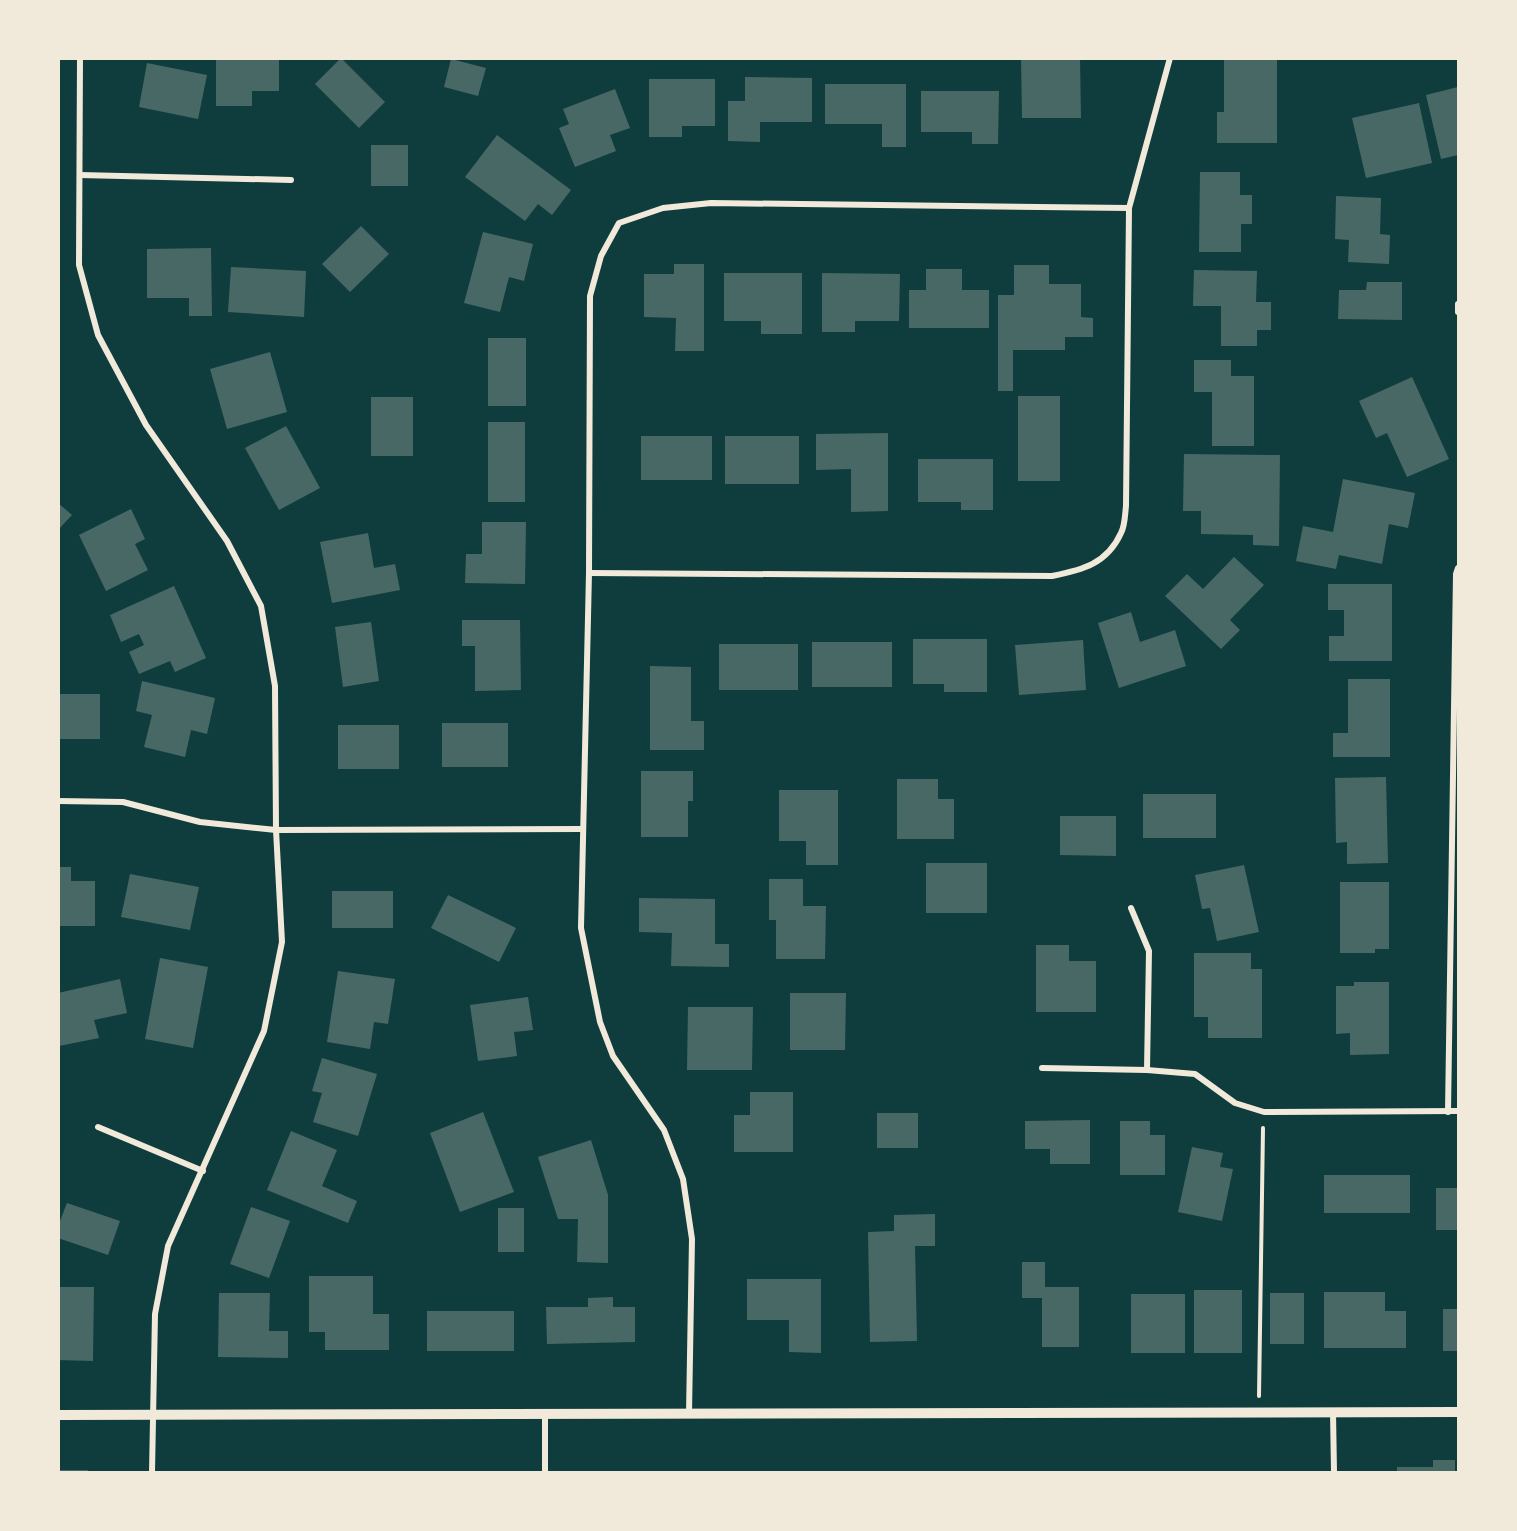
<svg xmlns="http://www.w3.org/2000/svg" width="1517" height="1531" viewBox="0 0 1517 1531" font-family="Overpass,sans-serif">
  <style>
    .building { fill: #486865 }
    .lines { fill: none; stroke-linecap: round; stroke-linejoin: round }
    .path { stroke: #f1e9da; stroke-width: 4 }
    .minor { stroke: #f1e9da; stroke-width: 6 }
    .tertiary { stroke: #f1e9da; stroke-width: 10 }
  </style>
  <rect width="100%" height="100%" fill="#0f3d3e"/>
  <!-- building -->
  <g class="building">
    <path d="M216,58H279V91H252V106H216Z"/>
    <path d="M341,58L385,102L359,128L315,84Z"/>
    <path d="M1021,58H1080L1081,118H1022Z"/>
    <path d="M1224,58H1277V143H1217V112H1224Z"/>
    <path d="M451,59L486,68L478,96L444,87Z"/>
    <path d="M147,63L207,75L198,119L139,107Z"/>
    <path d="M745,77L812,78V122H760V142L728,141V101H745Z"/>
    <path d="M649,79H715V126H682V137H649Z"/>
    <path d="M825,84H906V147H882V124H825Z"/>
    <path d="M1458,87V155L1441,159L1426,95Z"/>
    <path d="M615,89L630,128L610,135L616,151L575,167L559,128L569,124L563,109Z"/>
    <path d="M921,91H999L998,144H972V132H921Z"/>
    <path d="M1419,103L1432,163L1366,178L1352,118Z"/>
    <path d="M497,135L571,190L552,215L538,204L525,221L465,177Z"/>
    <rect x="371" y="145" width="37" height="41"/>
    <path d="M1200,172H1240V195H1252V224H1241V252H1199Z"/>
    <path d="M1336,196L1381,198L1380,234L1390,235L1389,264L1348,262L1349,240L1335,239Z"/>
    <path d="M361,226L389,254L350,292L322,264Z"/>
    <path d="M483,232L533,244L524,281L509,277L500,312L464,303Z"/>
    <path d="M211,248L212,316H189V298H147V249Z"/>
    <path d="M674,264H704V351H675L676,318L644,317V274H674Z"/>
    <path d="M1014,265H1049V284H1081V317L1093,318V337H1065V350H1013V391H998V295H1014Z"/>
    <path d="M231,267L306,271L304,317L228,312Z"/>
    <path d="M926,269H962V290H989V328H909V290H926Z"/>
    <path d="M1194,270L1257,271L1256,302H1271V330H1257V346H1221V306H1193Z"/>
    <path d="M724,273H802V334H761V321H724Z"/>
    <path d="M822,273L900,274L899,321H855V332H822Z"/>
    <path d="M1367,282H1402V320L1338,319L1339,290H1366Z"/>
    <rect x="488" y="338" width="38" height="68"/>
    <path d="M270,352L287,412L227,429L210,369Z"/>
    <path d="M1194,360H1231V376H1254V446H1212V392H1194Z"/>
    <path d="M1412,377L1449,459L1407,477L1387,433L1376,438L1359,401Z"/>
    <rect x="1018" y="396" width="42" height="85"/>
    <rect x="371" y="397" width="42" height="59"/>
    <rect x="488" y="422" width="37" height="80"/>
    <path d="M286,426L320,488L279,510L245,448Z"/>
    <path d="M888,433V511L851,512V469L816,470V434Z"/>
    <rect x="641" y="436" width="71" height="44"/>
    <rect x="725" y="436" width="74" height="48"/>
    <path d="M1184,454L1280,455L1279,546L1253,545V535L1201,534V511H1183Z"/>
    <path d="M918,459H993V510H961V502H918Z"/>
    <path d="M1343,479L1415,493L1408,528L1389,524L1382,564L1339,555L1336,569L1296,561L1303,526L1333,532Z"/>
    <path d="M58,503L72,515L58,530Z"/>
    <path d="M131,509L145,539L135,544L148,570L106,591L79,535Z"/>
    <path d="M482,522H526L525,584L465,583L466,554H482Z"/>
    <path d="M368,533L374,568L395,564L400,590L332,603L320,542Z"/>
    <path d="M1234,557L1264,585L1230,620L1240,630L1221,649L1165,596L1187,574L1203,589Z"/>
    <path d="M1328,584H1392V661H1329V636H1344V610H1328Z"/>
    <path d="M174,586L206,658L175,672L170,661L139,674L129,652L144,645L139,634L121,642L110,615Z"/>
    <path d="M1131,612L1140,642L1175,630L1186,666L1119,688L1098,623Z"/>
    <path d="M462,620H520L521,690L475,691V646H462Z"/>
    <path d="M371,622L379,681L343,687L335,627Z"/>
    <path d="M913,639H987V692H944V684H913Z"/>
    <path d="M1083,640L1086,690L1019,695L1015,645Z"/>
    <rect x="812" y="642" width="80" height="45"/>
    <rect x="719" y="644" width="79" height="46"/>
    <path d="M650,666L691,667V721H704V750H650Z"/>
    <path d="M1348,679H1390V757H1333V733H1348Z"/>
    <path d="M142,681L215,698L207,734L191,730L185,757L144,747L152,715L136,711Z"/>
    <rect x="58" y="694" width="42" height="45"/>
    <rect x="442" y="723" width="66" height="44"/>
    <rect x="338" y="725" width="61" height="44"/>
    <path d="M641,771H693V801H688V837H641Z"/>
    <path d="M1386,777L1388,863L1347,864V842L1336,843L1335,778Z"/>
    <path d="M897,779H938V799H954V839H897Z"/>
    <path d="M779,790H838V865H806V841H779Z"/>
    <rect x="1143" y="794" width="73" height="44"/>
    <path d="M1060,816H1116V856L1060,855Z"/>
    <rect x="926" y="863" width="61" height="50"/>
    <path d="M1244,865L1259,932L1217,941L1210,908L1202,909L1195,875Z"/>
    <path d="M58,867H71V881H95V926H58Z"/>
    <path d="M130,874L199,887L190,930L121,917Z"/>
    <path d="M769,879H803V906H826L825,959H776V920H769Z"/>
    <path d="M1340,882H1389V949H1375V953H1340Z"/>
    <rect x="332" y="891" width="61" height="37"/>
    <path d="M448,895L516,928L499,962L431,928Z"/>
    <path d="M639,898L715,899V944H729V967L671,966L672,933L639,932Z"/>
    <path d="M1036,945H1069V961H1096V1012H1036Z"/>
    <path d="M1194,953H1251V969H1262V1038H1208V1017H1194Z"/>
    <path d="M160,958L208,967L193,1048L145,1039Z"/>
    <path d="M338,971L395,979L388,1024L374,1022L370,1049L327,1042Z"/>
    <path d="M120,979L127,1013L94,1020L99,1038L59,1046L58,993Z"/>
    <path d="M1354,982H1389V1054L1350,1055V1033L1336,1034V986H1354Z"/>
    <path d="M790,993H846L845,1050H790Z"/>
    <path d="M528,997L533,1030L514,1032L517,1056L478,1061L470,1005Z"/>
    <path d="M688,1007H753L752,1070H687Z"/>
    <path d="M322,1058L377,1074L358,1136L313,1122L322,1093L312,1091Z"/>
    <path d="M750,1092H793V1152H734V1115H750Z"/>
    <path d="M483,1112L514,1192L460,1212L430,1133Z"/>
    <rect x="877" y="1113" width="41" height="35"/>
    <path d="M1090,1120V1164H1050V1149H1025V1121Z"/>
    <path d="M1120,1121H1150V1135H1165V1175H1120Z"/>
    <path d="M291,1131L337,1150L322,1186L357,1201L348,1223L267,1190Z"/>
    <path d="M591,1140L608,1195V1263L577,1262L578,1219H558L538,1157Z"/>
    <path d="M1192,1147L1223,1153L1220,1167L1233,1169L1222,1221L1178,1212Z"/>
    <rect x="1324" y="1175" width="86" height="38"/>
    <rect x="1436" y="1188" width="22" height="42"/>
    <path d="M67,1203L120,1221L108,1255L58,1238V1226Z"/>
    <path d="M251,1207L290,1221L269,1278L230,1264Z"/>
    <rect x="498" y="1208" width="26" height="44"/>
    <path d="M935,1214V1246H915L917,1341L870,1342L868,1232L894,1231V1215Z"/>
    <path d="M1022,1262H1045V1287H1079V1347H1042V1298H1022Z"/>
    <path d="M309,1276H373V1314H389V1350H325V1332H309Z"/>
    <path d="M747,1279H821V1353L789,1352V1320H747Z"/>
    <path d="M58,1287H94L93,1361L58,1360Z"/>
    <rect x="1194" y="1290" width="48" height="63"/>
    <path d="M1324,1292H1385V1311H1406V1348H1324Z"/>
    <path d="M219,1293H270L269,1331H288V1358L218,1357Z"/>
    <rect x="1270" y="1293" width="34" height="51"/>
    <rect x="1131" y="1294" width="54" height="59"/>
    <path d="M613,1297V1307H635V1342L547,1344L546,1307H588V1298Z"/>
    <rect x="1443" y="1309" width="15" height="42"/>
    <rect x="427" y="1311" width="87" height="40"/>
    <path d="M1433,1460H1455V1472H1397V1467H1433Z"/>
    <rect x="58" y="1470" width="30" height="2"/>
  </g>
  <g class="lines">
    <!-- path -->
    <path class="path" d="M1259,1396L1263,1128"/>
    <!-- minor -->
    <g class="minor">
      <path d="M80,58L79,265L98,335L146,425L227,541L261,606L275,686L276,830L282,942L264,1031L168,1246L155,1314L152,1472"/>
      <path d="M80,175L291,180"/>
      <path d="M1458,304V312"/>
      <path d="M589,573L1052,576C1082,570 1107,564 1121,533C1125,526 1125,514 1126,506L1129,208L1170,58"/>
      <path d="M58,801L123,802L200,822L276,830L582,829"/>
      <path d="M1131,908L1149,951L1147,1070"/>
      <path d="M1042,1068L1147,1070L1195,1074L1235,1103L1264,1112L1458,1111"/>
      <path d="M1448,1112L1456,574L1458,568"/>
      <path d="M98,1127L203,1171"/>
      <path d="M1333,1412L1334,1472"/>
      <path d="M545,1414V1472"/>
      <path d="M689,1414L692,1239L683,1179L664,1130L613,1056L600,1022L581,928L589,573L590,296L601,256L619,223L663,208L711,203L1129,208"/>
    </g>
    <!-- tertiary -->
    <path class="tertiary" d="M58,1415L1458,1412"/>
  </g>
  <!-- border -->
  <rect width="1517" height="1531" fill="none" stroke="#f1e9da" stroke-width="120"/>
</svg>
